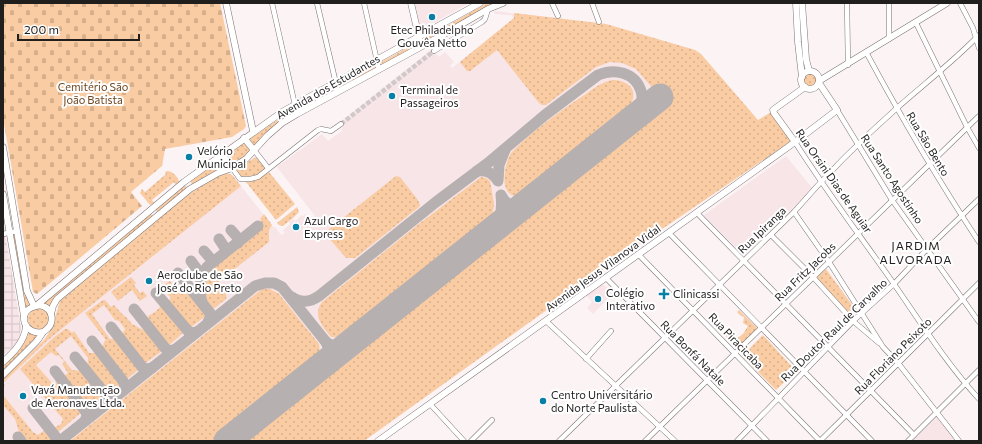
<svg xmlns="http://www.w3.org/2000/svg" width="982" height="444" viewBox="0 0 982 444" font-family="Commissioner,sans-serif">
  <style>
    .built { fill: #f7e5e8 }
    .industrial { fill: url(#industrial-grid) }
    .green { fill: url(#green-dots) }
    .cemetery { fill: url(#cemetery-stones) }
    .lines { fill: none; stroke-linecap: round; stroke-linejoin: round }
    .taxiway { stroke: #b7b0b0; stroke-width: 11 }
    .runway { stroke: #b7b0b0; stroke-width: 27 }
    .street-tunnel { stroke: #d0c8c9; stroke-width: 4.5; stroke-dasharray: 4.5 2; stroke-linecap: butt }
    .street-casing { stroke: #7c7475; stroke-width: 5.5 }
    .secondary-casing { stroke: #7c7475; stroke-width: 7 }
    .street { stroke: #fff; stroke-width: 4.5 }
    .secondary { stroke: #fff; stroke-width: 6 }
    .poi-dot { fill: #0a7fa6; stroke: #fff; stroke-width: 1.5 }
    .labels { text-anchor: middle; stroke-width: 4; stroke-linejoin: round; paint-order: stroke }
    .poi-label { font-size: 11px; fill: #211e1e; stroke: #fff; text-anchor: start }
    .park-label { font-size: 11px; fill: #6f4720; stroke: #fff }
    .street-label { font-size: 11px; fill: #211e1e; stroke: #fff }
    .neighbourhood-label { font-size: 12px; letter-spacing: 1px; fill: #211e1e; stroke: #fff }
  </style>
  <defs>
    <pattern id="industrial-grid" width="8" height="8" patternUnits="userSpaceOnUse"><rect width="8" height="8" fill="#f7e5e8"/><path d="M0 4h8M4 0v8" fill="none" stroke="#d3c4c7"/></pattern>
    <pattern id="green-dots" width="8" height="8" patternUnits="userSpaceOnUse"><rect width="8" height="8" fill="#facca3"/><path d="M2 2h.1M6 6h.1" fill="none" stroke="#d6af8c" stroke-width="1.8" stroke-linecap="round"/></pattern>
    <pattern id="cemetery-stones" width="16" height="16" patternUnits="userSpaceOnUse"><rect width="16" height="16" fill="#facca3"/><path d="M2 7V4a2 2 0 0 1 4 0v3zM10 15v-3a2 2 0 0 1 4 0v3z" fill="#d6af8c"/></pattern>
  </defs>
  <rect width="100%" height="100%" fill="#fcf3f4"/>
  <!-- built -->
  <g class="built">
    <path d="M415,3H469L421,30Z"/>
    <path d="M494,11L606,24L695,50L701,54L700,204L694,206L608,266L364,441H3V379L44,340L52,328L60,301L227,173L232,175L272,225V226L276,228L281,235L285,233L283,230L290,224L289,222L293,219L295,221L302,215L303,216L306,214L311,220L315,216L277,167L322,134L328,141L342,131L341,129L343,127L340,123L432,49L439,57L445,52L454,62L450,66L452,68L514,18L511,15L495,14Z"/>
    <path d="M786,156L813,189L744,256L704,215Z"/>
    <path d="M602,284L608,288L607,289L612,294L593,314L587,308L592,302L586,295Z"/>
    <path d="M937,417L956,441H912Z"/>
  </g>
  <!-- industrial -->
  <path class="industrial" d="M3,220L21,328L18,341L3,356Z"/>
  <!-- green -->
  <g class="green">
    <path d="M487,3H496L426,42H424V39Z"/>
    <path d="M514,13L606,24L695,50L701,54L758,120L773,111L795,142L781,148L608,266L364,441H244L443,282L519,224L666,105V102L658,92H656L636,69L622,63L610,62L596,67L546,105H542L539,103L497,50L470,71H467L460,62L514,18Z"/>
    <path d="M416,43L418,46L382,65L381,63V62Z"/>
    <path d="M374,65L376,67L375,69L342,87L340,86V84Z"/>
    <circle cx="810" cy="80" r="8"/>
    <path d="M612,80C631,80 640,93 628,108L519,196C498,198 504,165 511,153C531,132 561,110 586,94C594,88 602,82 612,80Z"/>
    <path d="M332,88L334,90L301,110L299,109V107Z"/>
    <path d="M291,111L294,112V114L255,145H253L249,142V139Z"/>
    <path d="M244,141L251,150L245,157L232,165L226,155Z"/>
    <path d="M256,157L266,168L257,175L241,177L236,169Z"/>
    <path d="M223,159L227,165V167L207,176L193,185L191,183V180Z"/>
    <path d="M167,171C173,171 178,177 179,182L176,185L174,182L152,200L154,203L150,205L140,193L142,189L145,192L166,174L165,172Z"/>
    <path d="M269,172L295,204L276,220L246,182L257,180Z"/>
    <path d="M227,173L232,175L241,186L70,322L48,340L3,383L5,385L3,389V379L44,340L52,328L60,301L184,197L218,176Z"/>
    <path d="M396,176L400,177L418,200L420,205L419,207L359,255L355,258H346L328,237L327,234L329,229Z"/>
    <path d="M481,177L486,178L490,181L494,203L493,212L487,222L435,261L341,337H331C323,327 312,316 322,302L420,223Z"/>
    <path d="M185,186L188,189L159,212H157L156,210L157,207Z"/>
    <path d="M297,207L299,212L293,218L283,226L279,225L277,223Z"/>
    <path d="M150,214L153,215L152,217L55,299L51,310L43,303Z"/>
    <path d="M264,214L272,225L269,230V242L218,282C222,287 228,292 226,299L212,310C198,296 201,279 212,265L263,225L260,219Z"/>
    <path d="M13,233H15L27,298L31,304L25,310L12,236Z"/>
    <path d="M826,269L858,313L853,318L815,278Z"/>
    <path d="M131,277L136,283L134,285L140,293L143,291L147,296L140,301L132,290L118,301L111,292Z"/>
    <path d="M170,281L175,289L187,288L207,312V315L190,328H188L167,302L171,298L163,289L165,284Z"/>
    <path d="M262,289H270L279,294L319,344C320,349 319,352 317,357L212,441H70Z"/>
    <path d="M103,300H105L111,307L114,305L123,315L126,317L132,324L149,333L162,349V351L144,364L121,336L125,329L119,321L115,320L104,305L92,314L110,339H117L139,367L138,370L127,379H125L102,349L104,342L106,340L85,313Z"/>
    <path d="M162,305L184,332L168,346H165L153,330L148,316L155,312Z"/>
    <circle cx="39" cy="319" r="11"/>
    <path d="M739,310L757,328V330L738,348L719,329L721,327L726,332V334L733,333L736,339L743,334L748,326L743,323L744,317L741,316L737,312Z"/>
    <path d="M65,329H68L72,333L74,331L89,353H98L121,382V384L110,393L106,392L87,368L88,358L71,336L55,349L72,370L83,371L102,395V400L87,408L63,377L68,373L62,364L64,361L58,355L56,356L51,352L36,365L53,384L58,381L61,383L82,412L58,432L54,428L61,424L63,419L20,369L53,338Z"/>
    <path d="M29,331L40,335L3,370V364C13,354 26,345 29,331Z"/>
    <path d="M763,335L796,371L776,390L742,356Z"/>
    <path d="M3,395L33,432L38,435L46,429L52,436V438L49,441H25L20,435L15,419L3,405Z"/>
  </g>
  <!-- cemetery -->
  <path class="cemetery" d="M3,3H220L246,126L244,129L232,137L165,149L162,166L131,192L142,206L37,294L33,292L3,118Z"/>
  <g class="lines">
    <!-- taxiway -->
    <g class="taxiway">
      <path d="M477,171C487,170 493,173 498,181L499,165L505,150"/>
      <path d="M231,230L238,238V243"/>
      <path d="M488,234C500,221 503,213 501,195C507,207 515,208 527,204"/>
      <path d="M219,239L225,248L226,251"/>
      <path d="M204,251L211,259V263"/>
      <path d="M191,261L202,276"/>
      <path d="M178,273L210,313V318L208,322"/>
      <path d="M156,293L188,331L192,333L197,332"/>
      <path d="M290,296C300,303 309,303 319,296L436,202L488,163L545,115L598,75C614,68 635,72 641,91C644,99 640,108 636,115"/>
      <path d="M202,302C198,290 200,277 207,267L258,226"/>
      <path d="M134,309L165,348L169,351L174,350"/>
      <path d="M111,327L143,368L147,369L152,368"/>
      <path d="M92,341L123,381L125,386L123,391"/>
      <path d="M75,357L106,395L109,397L114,398"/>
      <path d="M323,364C330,357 330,350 326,342C333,348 340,348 348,344"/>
      <path d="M55,371L86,412L87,416L85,421"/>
      <path d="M33,408L55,436L56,441"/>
      <path d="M18,437L21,441"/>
      <path d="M60,441L255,286L265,283H274L282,287L326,342"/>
    </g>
    <!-- runway -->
    <path class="runway" d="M227,441L660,97"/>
    <!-- street-tunnel -->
    <path class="street-tunnel" d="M341,124L434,51"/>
    <defs>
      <g id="street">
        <path d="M272,3L297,114"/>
        <path d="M317,3L338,92"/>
        <path d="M364,3L379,70"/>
        <path d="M552,3L558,16"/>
        <path d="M592,3L599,22"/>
        <path d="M847,3L848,65"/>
        <path d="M889,3V39"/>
        <path d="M960,3L973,28L979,48"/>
        <path d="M916,23L967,127L979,148"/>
        <path d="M434,51L482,22L485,19L488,9"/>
        <path d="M866,52C901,117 938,180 979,242"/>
        <path d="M837,110L892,200L979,322"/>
        <path d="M795,142C826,191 861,237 894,284C921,323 947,364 979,399"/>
        <path d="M254,150L268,168"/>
        <path d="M232,168L240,179H250L258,177L318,130L321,129L331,131L341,124"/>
        <path d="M794,212L829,262L883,347L898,363L959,441"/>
        <path d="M697,213L914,435"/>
        <path d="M669,233L872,441"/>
        <path d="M3,234L17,231"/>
        <path d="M771,235L813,277L853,321L879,343"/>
        <path d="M639,255L820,441"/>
        <path d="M606,278L767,441"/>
        <path d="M546,321L675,441"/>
        <path d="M586,359L611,331"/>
        <path d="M430,404L464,441"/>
        <path d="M471,441L492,420"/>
        <path d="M559,441L794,212C826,175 861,140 897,108C924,84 954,61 979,35"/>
        <path d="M645,441L979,116"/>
        <path d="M737,441L853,321L894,284L926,250L979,199"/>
        <path d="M820,441L979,283"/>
        <path d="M908,441L979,370"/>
      </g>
      <g id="secondary">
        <path d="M226,3L253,131"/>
        <path d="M411,3L421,46"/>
        <path d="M796,3L798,42L802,77"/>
        <path d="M802,3L806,59L809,71"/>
        <circle cx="810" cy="80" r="9"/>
        <path d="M819,81L947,3"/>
        <path d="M244,138L254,150"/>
        <path d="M795,142L774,113L773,110L805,87"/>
        <path d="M3,147L27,291L34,306"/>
        <path d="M223,155L232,168"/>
        <path d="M3,194L24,316"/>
        <path d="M36,306L184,182L282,112L480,3"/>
        <path d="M51,314L53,306L57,299L190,189L218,173L232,168L246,159L267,136L282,123L297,114L450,31L488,9L503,3"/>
        <path d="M3,362C14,352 24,342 26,327"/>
        <path d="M3,375C14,364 25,353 36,342C39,339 41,335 43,332C47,329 50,328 51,323C53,317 51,310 45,307C41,305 37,305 33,307C16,313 25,336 43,332"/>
        <path d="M378,441L795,142L837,110L819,83"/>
      </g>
    </defs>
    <!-- street casing -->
    <use href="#street" class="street-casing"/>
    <!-- secondary casing -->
    <use href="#secondary" class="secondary-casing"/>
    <!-- street -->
    <use href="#street" class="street"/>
    <!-- secondary -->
    <use href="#secondary" class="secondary"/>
  </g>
  <!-- markers -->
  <g class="poi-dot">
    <circle cx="432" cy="17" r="4"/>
    <circle cx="392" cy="96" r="4"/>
    <circle cx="189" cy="157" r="4"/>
    <circle cx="296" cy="227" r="4"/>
    <circle cx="149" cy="281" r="4"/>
    <path d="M662 288h4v4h4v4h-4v4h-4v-4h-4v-4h4z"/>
    <circle cx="598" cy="299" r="4"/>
    <circle cx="23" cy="396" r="4"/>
    <circle cx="543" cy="401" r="4"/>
  </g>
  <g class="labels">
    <!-- poi labels -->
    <g class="poi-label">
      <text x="432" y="34" text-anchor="middle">Etec Philadelpho<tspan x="432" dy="13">Gouvêa Netto</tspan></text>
      <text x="400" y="94">Terminal de<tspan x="400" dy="13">Passageiros</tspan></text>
      <text x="197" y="155">Velório<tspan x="197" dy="13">Municipal</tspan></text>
      <text x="304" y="225">Azul Cargo<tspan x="304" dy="13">Express</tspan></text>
      <text x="157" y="279">Aeroclube de São<tspan x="157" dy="13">José do Rio Preto</tspan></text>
      <text x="606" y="297">Colégio<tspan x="606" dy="13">Interativo</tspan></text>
      <text x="673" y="298">Clinicassi</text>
      <text x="31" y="394">Vavá Manutenção<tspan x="31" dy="13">de Aeronaves Ltda.</tspan></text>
      <text x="551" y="399">Centro Universitário<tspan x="551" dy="13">do Norte Paulista</tspan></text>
    </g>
    <!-- park labels -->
    <g class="park-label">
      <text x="93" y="91">Cemitério São<tspan x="93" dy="13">João Batista</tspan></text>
    </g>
    <!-- street labels -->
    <g class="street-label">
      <text transform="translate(328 87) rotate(-30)" y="4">Avenida dos Estudantes</text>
      <text transform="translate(928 144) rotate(59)" y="4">Rua São Bento</text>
      <text transform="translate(892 179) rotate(57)" y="4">Rua Santo Agostinho</text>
      <text transform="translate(834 181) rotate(55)" y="4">Rua Orsini Dias de Aguiar</text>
      <text transform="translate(762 230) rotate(-44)" y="4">Rua Ipiranga</text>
      <text transform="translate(603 268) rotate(-36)" y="4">Avenida Jesus Vilanova Vidal</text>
      <text transform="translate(805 272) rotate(-44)" y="4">Rua Fritz Jacobs</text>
      <text transform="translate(834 330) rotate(-44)" y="4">Rua Doutor Raul de Carvalho</text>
      <text transform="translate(736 341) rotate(46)" y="4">Rua Piracicaba</text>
      <text transform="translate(693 353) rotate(45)" y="4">Rua Bonfá Natale</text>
      <text transform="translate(893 356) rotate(-45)" y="4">Rua Floriano Peixoto</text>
    </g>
    <!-- neighbourhood labels -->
    <g class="neighbourhood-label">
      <text x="916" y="250">JARDIM<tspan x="916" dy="14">ALVORADA</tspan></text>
    </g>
  </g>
  <!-- border -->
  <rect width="982" height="444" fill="none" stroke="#211e1e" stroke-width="8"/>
  <!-- scale -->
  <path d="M18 34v6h121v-6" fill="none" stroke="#211e1e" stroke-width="2"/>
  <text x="24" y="34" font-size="12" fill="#211e1e" stroke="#ffffff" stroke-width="3" paint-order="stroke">200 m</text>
</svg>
